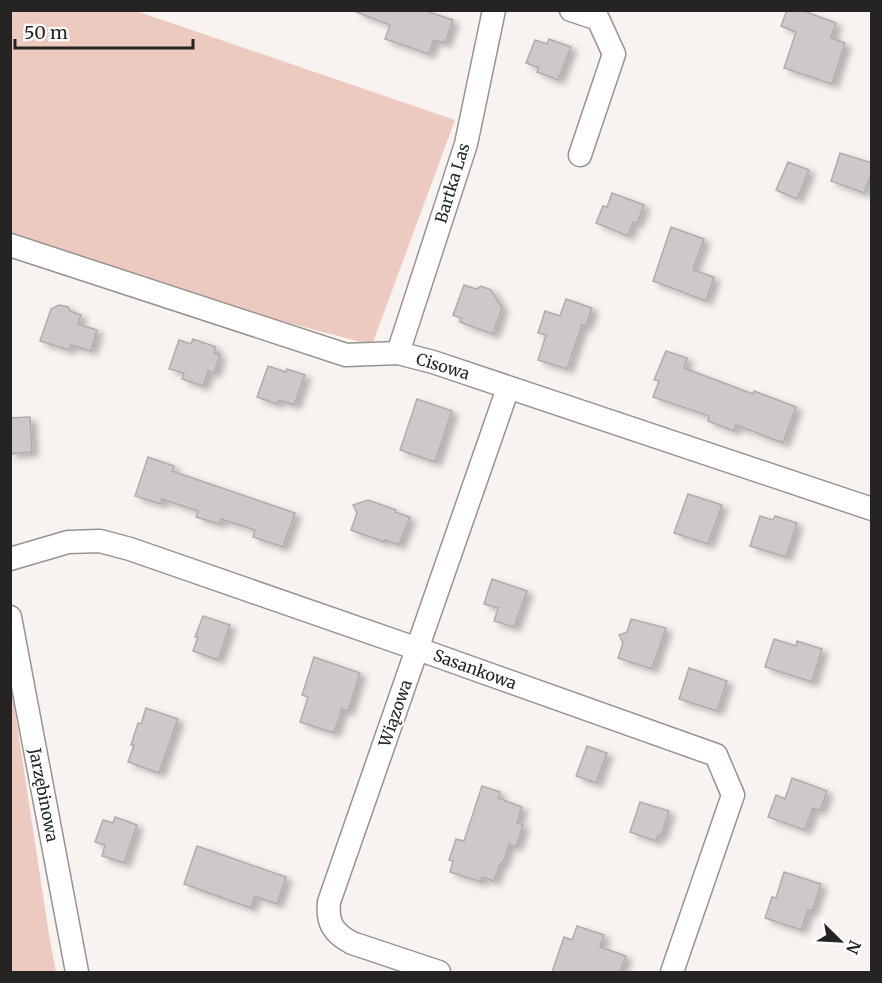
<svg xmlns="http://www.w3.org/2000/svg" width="882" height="983" viewBox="0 0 882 983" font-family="Merriweather,serif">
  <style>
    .green { fill: #edcac0 }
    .building { fill: #cec9c8; stroke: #b1acab; stroke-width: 1.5; filter: url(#shadow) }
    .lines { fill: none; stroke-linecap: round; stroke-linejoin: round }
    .street-casing { stroke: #979391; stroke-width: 25 }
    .street { stroke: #fff; stroke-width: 22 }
    .labels { text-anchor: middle; stroke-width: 4.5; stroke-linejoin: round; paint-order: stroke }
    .street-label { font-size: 16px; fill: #262423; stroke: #fff }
  </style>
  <defs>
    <filter id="shadow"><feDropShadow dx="6" dy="4" stdDeviation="3" flood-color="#0004"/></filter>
  </defs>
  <rect width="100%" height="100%" fill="#f8f3f1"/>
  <!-- green -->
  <g class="green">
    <path d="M10,11H136L455,120L372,345L89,270L11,247Z"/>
    <path d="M10,679L50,941L56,972H11Z"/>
  </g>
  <!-- building -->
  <g class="building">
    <path d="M356,10H423L453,20L445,43L434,40L429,54L385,39L390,25L356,12Z"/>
    <path d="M787,10H801L836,23L831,38L845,43L832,84L784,68L796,32L781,26Z"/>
    <path d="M549,39L571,47L558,80L537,72L539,68L526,63L535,40L547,44Z"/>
    <path d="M840,153L872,163V172L864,193L831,181Z"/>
    <path d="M788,162L809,170L797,199L776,190Z"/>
    <path d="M612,193L644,205L637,223L633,222L628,236L596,223L603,206L607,207Z"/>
    <path d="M671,227L704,239L693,270L714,277L706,301L653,281Z"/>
    <path d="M464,285L476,289L481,286L491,290L502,308L493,334L460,322L461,318L453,315Z"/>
    <path d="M566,299L592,308L586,326L582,325L567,369L538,360L546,335L538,333L545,311L560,316Z"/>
    <path d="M59,305L68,307L70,311L81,315L78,324L97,330L91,351L71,345L69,350L40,341L51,309Z"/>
    <path d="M193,339L216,347L214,353L220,355L214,373L208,371L203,386L182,379L184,373L169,369L179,340L191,344Z"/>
    <path d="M666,351L687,358L684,368L753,394L754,391L796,407L783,443L736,425L734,431L708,421L709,416L653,397L659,381L654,380Z"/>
    <path d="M268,366L286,372L287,369L305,375L294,405L279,400L277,404L257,397Z"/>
    <path d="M417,399L452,411L435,462L400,450Z"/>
    <path d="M30,417L32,452L10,454V418Z"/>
    <path d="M148,457L174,466L172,471L295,513L283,547L253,537L255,530L221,519L219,524L196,517L198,511L162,499L161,504L135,496Z"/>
    <path d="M688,494L722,505L708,544L674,533Z"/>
    <path d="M368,500L396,510L395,512L410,517L399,545L385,540L384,542L351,530L357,513L353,505Z"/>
    <path d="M760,516L773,520L775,516L797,523L786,557L750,546Z"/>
    <path d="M492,579L527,591L514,627L494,621L498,608L484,604Z"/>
    <path d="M203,616L230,625L218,660L193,651L198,637H195Z"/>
    <path d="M631,619L666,628L652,669L618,658L623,643L619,635L627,632Z"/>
    <path d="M774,639L796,646L797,641L822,649L812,682L765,667Z"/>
    <path d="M314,657L360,673L348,711L342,709L334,733L300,722L308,697L302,695Z"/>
    <path d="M689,668L727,681L717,711L679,699Z"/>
    <path d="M146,708L178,719L159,773L128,762L134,745H131L138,723L141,724Z"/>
    <path d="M587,746L607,753L596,783L576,776Z"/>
    <path d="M792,778L827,791L820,811L813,808L805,830L768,817L776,795L785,799Z"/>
    <path d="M482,786L500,792L498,798L522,807L517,823L523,825L516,847L509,844L503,863L500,864L494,881L482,877L481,882L450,872L453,861L449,860L456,839L464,841Z"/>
    <path d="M640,802L669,811L661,836L658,835L656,841L630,832Z"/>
    <path d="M115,817L137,825L124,863L102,856L105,845L95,842L103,820L113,823Z"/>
    <path d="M197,846L286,877L277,904L255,896L251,908L184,884Z"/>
    <path d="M784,872L821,884L812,911L808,910L801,930L765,918L772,897L776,898Z"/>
    <path d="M577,926L604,935L600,947L626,956L620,972H552L564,937L572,940Z"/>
  </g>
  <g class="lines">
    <defs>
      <g id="street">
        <path d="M571,10L598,19L614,54L580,155"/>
        <path d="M10,245L346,355L398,353L433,362L872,509"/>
        <path d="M398,353L466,144L494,10"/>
        <path d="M10,559L68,542L100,541L130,549L418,649L716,755L733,795L672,972"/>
        <path d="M10,617L77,972"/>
        <path d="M439,972L352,943C333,933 327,923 329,902L508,388"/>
      </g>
    </defs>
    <!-- street casing -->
    <use href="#street" class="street-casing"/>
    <!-- street -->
    <use href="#street" class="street"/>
  </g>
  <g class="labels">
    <!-- street labels -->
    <g class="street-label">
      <text transform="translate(452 183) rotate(-73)" y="6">Bartka Las</text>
      <text transform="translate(443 366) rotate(17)" y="6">Cisowa</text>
      <text transform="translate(475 669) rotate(20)" y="6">Sasankowa</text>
      <text transform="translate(395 713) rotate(-71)" y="6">Wiązowa</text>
      <text transform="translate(44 795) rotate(79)" y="6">Jarzębinowa</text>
    </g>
  </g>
  <!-- border -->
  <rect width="882" height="983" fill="none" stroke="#262423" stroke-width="24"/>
  <!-- north arrow -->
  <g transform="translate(840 941) rotate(114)" stroke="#ffffff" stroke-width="4.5" paint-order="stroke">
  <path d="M0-4.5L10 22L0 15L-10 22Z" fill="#262423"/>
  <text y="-9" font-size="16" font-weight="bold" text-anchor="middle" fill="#262423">N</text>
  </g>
  <!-- scale -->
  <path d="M15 39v9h178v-9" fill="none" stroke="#262423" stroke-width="3"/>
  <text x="24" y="39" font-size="18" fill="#262423" stroke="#ffffff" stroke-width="4.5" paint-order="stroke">50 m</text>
</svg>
